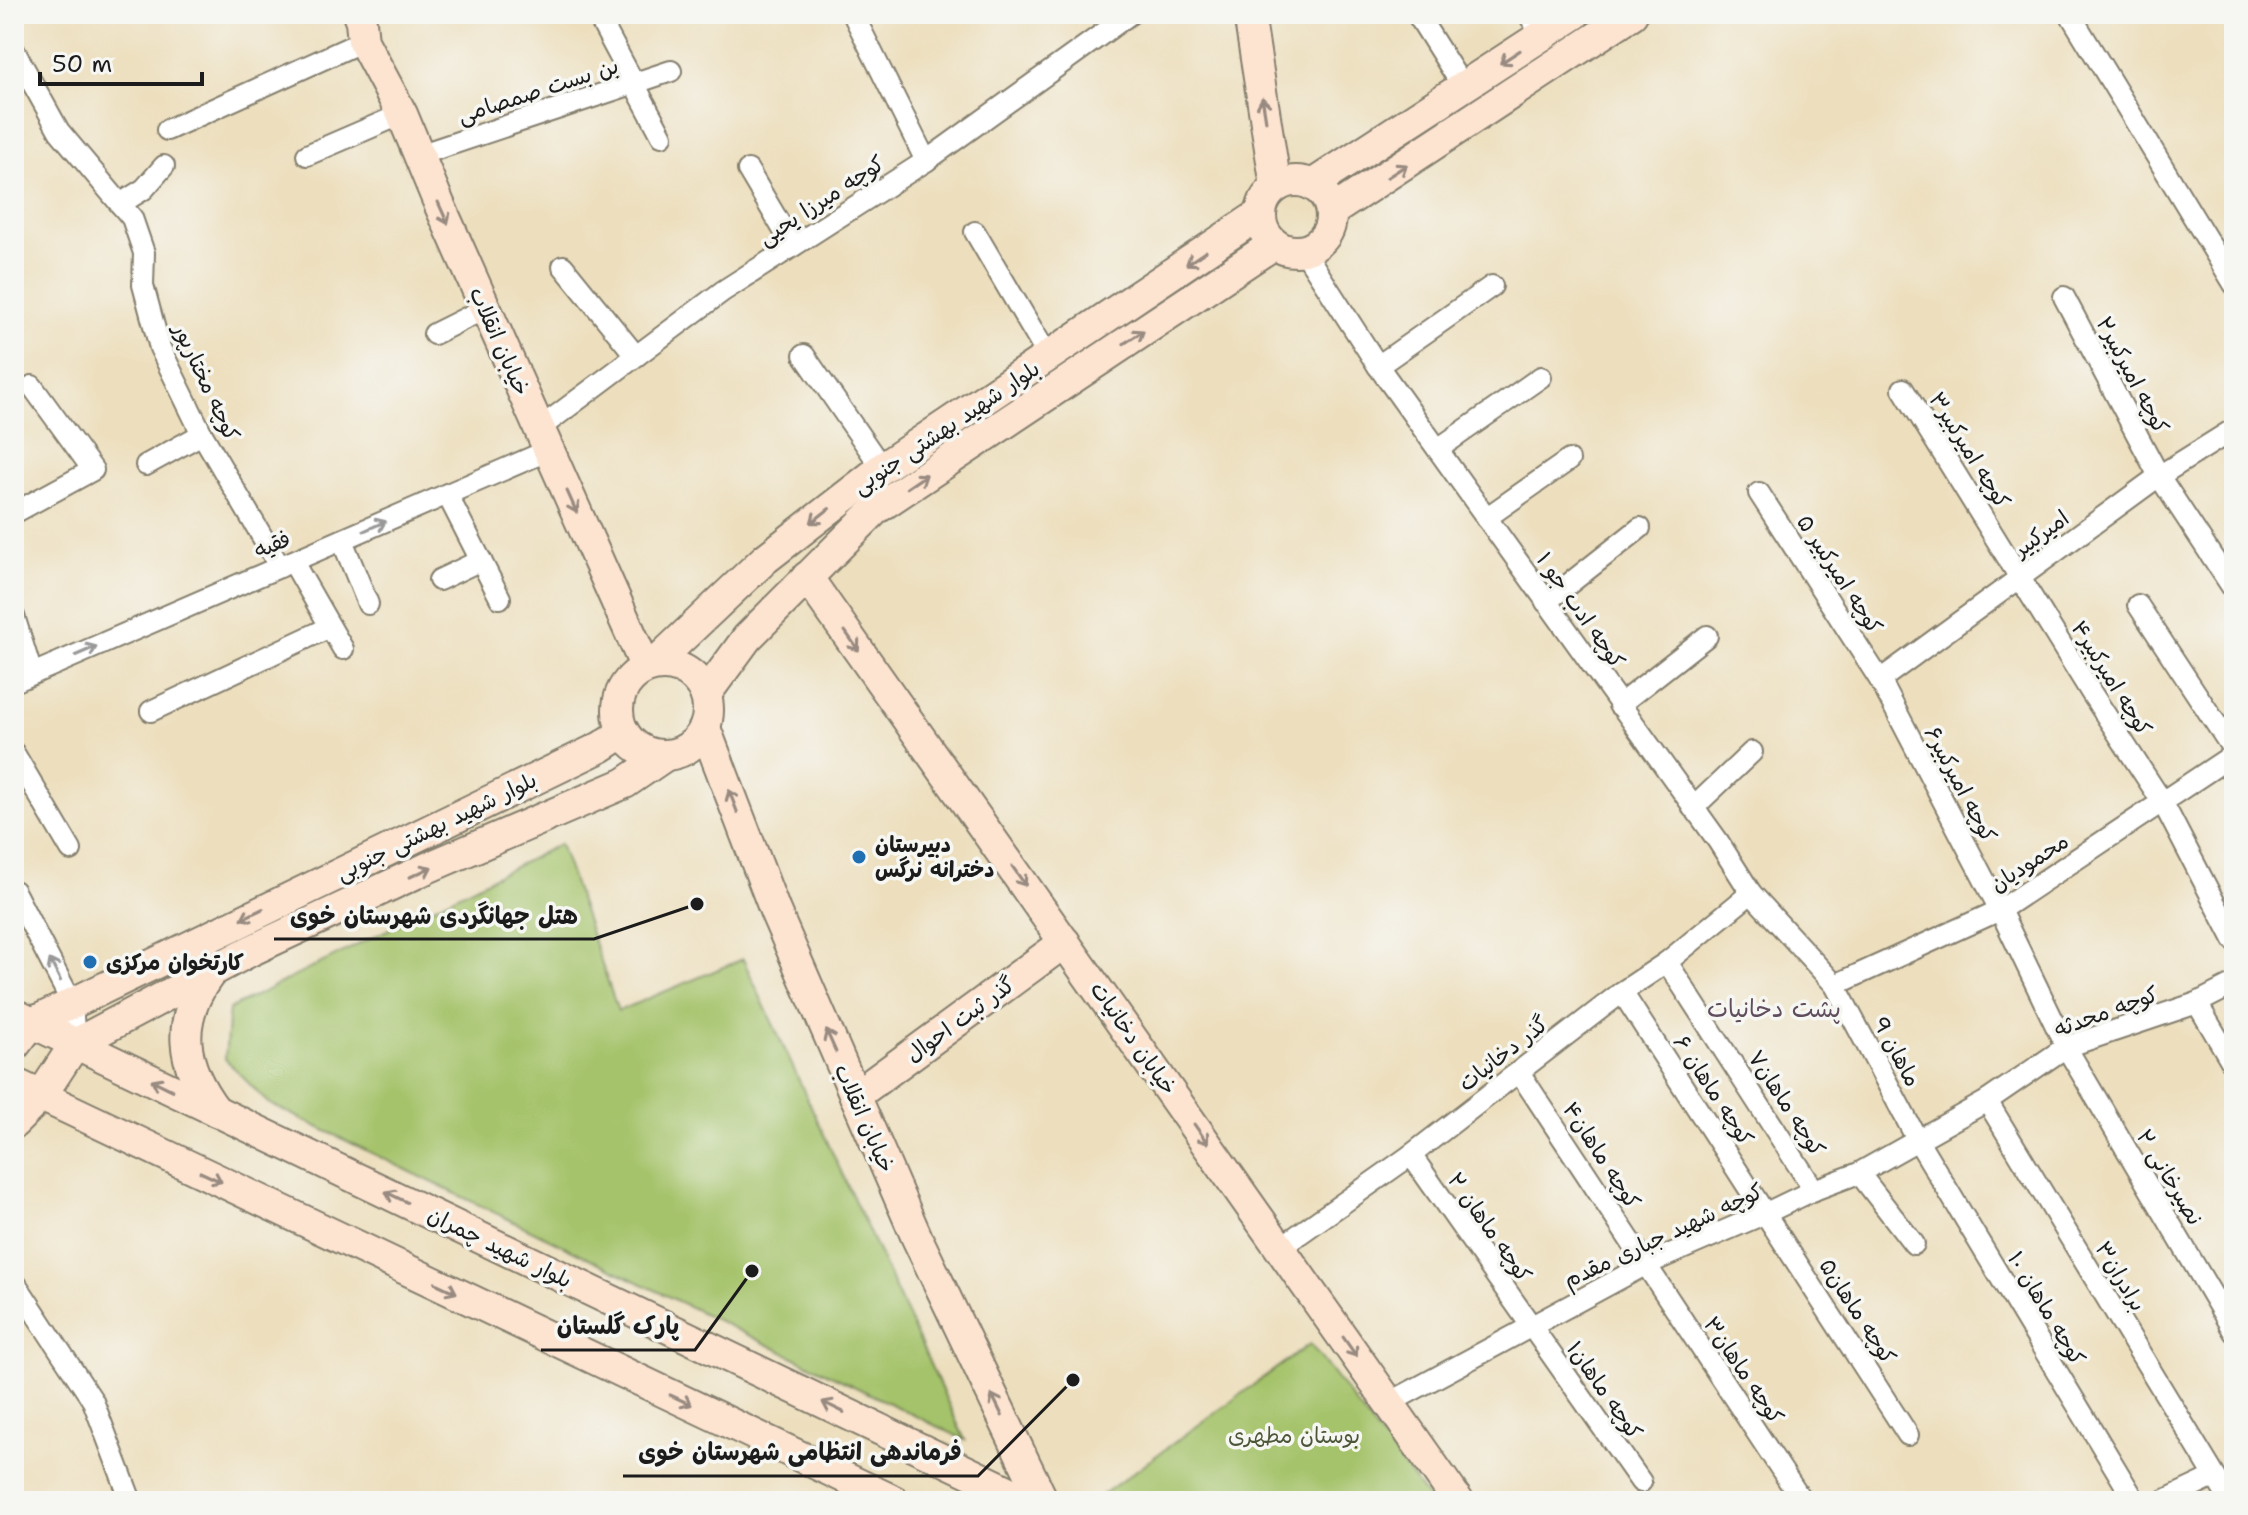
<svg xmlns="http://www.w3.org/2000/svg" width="2248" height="1515" viewBox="0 0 2248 1515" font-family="'Shantell Sans','Playpen Sans Arabic',sans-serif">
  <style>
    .green { fill: #a5c36b; stroke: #607044; stroke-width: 2 }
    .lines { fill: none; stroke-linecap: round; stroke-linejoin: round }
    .street-casing { stroke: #847e6d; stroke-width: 24 }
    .secondary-casing { stroke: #847e6d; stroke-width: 34 }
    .street { stroke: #fff; stroke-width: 20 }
    .secondary { stroke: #fde4d1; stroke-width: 30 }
    .oneway { stroke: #988a80 }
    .oneway2 { stroke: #999 }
    .poi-dot { fill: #1f6fb2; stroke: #f6f6f2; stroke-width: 3 }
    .labels { text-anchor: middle; stroke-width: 7; stroke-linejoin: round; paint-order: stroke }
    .street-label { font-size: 22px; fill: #1c1c1c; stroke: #f6f6f2 }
    .poi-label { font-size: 22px; font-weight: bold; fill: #1c1c1c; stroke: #f6f6f2; text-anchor: start }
    .park-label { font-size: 22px; fill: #4c5638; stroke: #f6f6f2 }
    .neighbourhood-label { font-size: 24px; fill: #604d5d; stroke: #f6f6f2 }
    .leader { fill: none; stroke: #1c1c1c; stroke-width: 3 }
    .callout-dot { fill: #1c1c1c; stroke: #f6f6f2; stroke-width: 3 }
    .callout-label { font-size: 24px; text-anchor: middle; font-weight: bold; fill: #1c1c1c; stroke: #f6f6f2; stroke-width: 7; stroke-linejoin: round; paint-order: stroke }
  </style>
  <rect width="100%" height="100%" fill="#f6f6f2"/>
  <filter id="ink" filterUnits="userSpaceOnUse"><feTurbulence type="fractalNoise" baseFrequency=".0125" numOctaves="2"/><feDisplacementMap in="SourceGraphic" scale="16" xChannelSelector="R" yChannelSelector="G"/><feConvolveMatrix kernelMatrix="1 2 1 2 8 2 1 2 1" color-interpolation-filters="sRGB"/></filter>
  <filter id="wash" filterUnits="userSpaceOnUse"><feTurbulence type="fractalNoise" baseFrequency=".006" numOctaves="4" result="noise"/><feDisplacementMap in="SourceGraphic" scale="32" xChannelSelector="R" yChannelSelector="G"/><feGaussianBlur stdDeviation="1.8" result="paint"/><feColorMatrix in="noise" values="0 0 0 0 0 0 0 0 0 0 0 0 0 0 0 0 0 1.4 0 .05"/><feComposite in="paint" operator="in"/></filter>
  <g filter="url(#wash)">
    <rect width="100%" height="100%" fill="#eddfbe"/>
    <!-- green -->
    <g class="green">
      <path d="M560,844L618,1011L743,959L965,1440L268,1103L225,1059L229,1009Z"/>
      <path d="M1310,1344L1430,1501H1114L1102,1495Z"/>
    </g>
  </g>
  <g filter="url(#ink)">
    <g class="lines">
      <defs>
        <g id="street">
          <path d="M597,14L662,136"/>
          <path d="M853,14L926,161"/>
          <path d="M1417,14L1463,87"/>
          <path d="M1528,14L1543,35"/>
          <path d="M2070,14L2234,284"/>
          <path d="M14,50L59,131L132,218L144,253L143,285L160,348L202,434L280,567"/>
          <path d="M167,130L363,41"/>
          <path d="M307,155L402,114"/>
          <path d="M419,155L671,71"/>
          <path d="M748,170L793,246"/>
          <path d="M120,204L144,189L164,166"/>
          <path d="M975,232L1049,358"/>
          <path d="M1304,251L1378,366L1718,841L1751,893L1835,985L1917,1139L2135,1501"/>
          <path d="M563,266L636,356"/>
          <path d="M2064,297L2159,476L2234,590"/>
          <path d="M434,334L486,308"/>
          <path d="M804,355L882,468"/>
          <path d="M1378,366L1492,286"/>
          <path d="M1903,389L2092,694L2163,803L2234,940"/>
          <path d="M540,428L723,291L926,161L1130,14"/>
          <path d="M1438,449L1541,377"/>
          <path d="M146,465L202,434"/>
          <path d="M1759,493L1880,680L2000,910L2066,1047L2234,1332"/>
          <path d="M447,494L500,598"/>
          <path d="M14,513L93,470L32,386"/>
          <path d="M1486,518L1569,460"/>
          <path d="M342,540L368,604"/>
          <path d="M293,562L343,649"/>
          <path d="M439,580L481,560"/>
          <path d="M1546,602L1640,528"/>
          <path d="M2138,605L2234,751"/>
          <path d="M14,616L32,674"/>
          <path d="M1880,680L2159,476L2234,429"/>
          <path d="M14,682L549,450"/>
          <path d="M1619,705L1707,636"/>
          <path d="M151,711L330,627"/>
          <path d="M14,753L71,850"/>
          <path d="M1693,808L1752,752"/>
          <path d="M14,891L72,1003L75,1044"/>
          <path d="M1667,962L1814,1190"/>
          <path d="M1835,985L2000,910L2234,754"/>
          <path d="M1622,992L1908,1435"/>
          <path d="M2197,1003L2234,1066"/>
          <path d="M1519,1072L1802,1501"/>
          <path d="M1987,1101L2230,1501"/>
          <path d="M1411,1155L1641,1482"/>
          <path d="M1859,1173L1914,1244"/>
          <path d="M1281,1247L1411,1155L1622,992L1667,962L1751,893"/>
          <path d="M14,1281L93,1401L131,1501"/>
          <path d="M1389,1403L1645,1265L1766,1213L1814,1190L1859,1173L1987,1101L2066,1047L2197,1003L2234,984"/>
          <path d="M2163,1501L2214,1477"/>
        </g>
        <g id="secondary">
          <path d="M358,14L361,22L363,41L402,114L440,206L646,668"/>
          <path d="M1249,14L1276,187"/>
          <circle cx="1296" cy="216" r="35"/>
          <path d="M1312,185L1575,14"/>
          <path d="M1331,212L1632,14"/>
          <path d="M807,577L1458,1501"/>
          <circle cx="663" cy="710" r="45"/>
          <path d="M652,666L765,559L882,468L1260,214"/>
          <path d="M706,694L747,638L876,509L1274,244"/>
          <path d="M705,728L775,911L917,1238L1043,1501"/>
          <path d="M211,972C174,1021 181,1065 216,1111"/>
          <path d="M14,1014L1029,1501"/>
          <path d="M14,1046L32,1023L601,747L624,732"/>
          <path d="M14,1083L894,1501"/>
          <path d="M855,1096L1065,942"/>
          <path d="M14,1123L41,1096L75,1044L250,951L427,868L625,783L666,755"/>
        </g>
      </defs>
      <!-- street casing -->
      <use href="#street" class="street-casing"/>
      <!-- secondary casing -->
      <use href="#secondary" class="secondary-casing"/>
      <!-- street -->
      <use href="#street" class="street"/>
      <!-- secondary -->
      <use href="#secondary" class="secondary"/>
    </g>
    <!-- one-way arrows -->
    <defs><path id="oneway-shaft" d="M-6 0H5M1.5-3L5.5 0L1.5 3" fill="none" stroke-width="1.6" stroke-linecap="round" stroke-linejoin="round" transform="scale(2)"/></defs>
    <g class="oneway">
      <use href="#oneway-shaft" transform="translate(1510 57) rotate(147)"/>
      <use href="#oneway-shaft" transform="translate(1264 109) rotate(-99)"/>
      <use href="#oneway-shaft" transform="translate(1397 171) rotate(-33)"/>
      <use href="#oneway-shaft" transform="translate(443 213) rotate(66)"/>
      <use href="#oneway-shaft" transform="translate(1196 258) rotate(146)"/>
      <use href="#oneway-shaft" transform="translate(1134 337) rotate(-33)"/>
      <use href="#oneway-shaft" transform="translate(917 481) rotate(-34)"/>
      <use href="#oneway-shaft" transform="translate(572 502) rotate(66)"/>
      <use href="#oneway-shaft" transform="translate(820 516) rotate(142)"/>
      <use href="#oneway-shaft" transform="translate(852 641) rotate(55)"/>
      <use href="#oneway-shaft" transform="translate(733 801) rotate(-111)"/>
      <use href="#oneway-shaft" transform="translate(421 872) rotate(-25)"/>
      <use href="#oneway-shaft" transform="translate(1019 876) rotate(55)"/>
      <use href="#oneway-shaft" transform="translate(252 914) rotate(154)"/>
      <use href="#oneway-shaft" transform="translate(831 1041) rotate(-114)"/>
      <use href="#oneway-shaft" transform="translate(162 1085) rotate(-154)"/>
      <use href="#oneway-shaft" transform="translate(1201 1134) rotate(55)"/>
      <use href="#oneway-shaft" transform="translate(211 1177) rotate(25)"/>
      <use href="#oneway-shaft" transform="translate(396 1197) rotate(-154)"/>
      <use href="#oneway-shaft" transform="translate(446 1288) rotate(25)"/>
      <use href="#oneway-shaft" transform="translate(1350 1347) rotate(55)"/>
      <use href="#oneway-shaft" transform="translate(681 1400) rotate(25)"/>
      <use href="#oneway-shaft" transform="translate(997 1405) rotate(-116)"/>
      <use href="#oneway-shaft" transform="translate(833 1407) rotate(-154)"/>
    </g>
    <g class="oneway2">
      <use href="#oneway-shaft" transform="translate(375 526) rotate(-24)"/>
      <use href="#oneway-shaft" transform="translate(86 651) rotate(-23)"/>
      <use href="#oneway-shaft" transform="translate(55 970) rotate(-117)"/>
    </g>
  </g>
  <!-- markers -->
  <g class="poi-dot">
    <circle cx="859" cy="857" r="8"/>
    <circle cx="90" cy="962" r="8"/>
  </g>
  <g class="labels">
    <!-- street labels -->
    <g class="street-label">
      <text transform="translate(538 90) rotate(-18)" y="8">بن بست صمصامی</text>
      <text transform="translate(821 200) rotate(-33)" y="8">کوچه میرزا یحیی</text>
      <text transform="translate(500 341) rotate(66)" y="8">خیابان انقلاب</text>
      <text transform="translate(2133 375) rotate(62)" y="8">کوچه امیرکبیر۲</text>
      <text transform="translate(207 382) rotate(65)" y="8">کوچه مختارپور</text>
      <text transform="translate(946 427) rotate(-34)" y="8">بلوار شهید بهشتی جنوبی</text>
      <text transform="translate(1970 450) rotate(58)" y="8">کوچه امیرکبیر۳</text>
      <text transform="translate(2041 533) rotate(-36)" y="8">امیرکبیر</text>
      <text transform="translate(272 544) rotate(-23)" y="8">فقیه</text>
      <text transform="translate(1840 574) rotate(57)" y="8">کوچه امیرکبیر ۵</text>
      <text transform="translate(1581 610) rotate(55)" y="8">کوچه ادب جو ۱</text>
      <text transform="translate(2112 678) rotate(58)" y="8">کوچه امیرکبیر۴</text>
      <text transform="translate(1961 784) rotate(62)" y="8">کوچه امیرکبیر۶</text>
      <text transform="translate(436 826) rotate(-26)" y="8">بلوار شهید بهشتی جنوبی</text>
      <text transform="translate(2029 862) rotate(-33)" y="8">محمودیان</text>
      <text transform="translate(2106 1011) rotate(-20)" y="8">کوچه محدثه</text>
      <text transform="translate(960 1019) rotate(-36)" y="8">گذر ثبت احوال</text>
      <text transform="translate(1134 1038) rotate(55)" y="8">خیابان دخانیات</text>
      <text transform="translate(1897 1051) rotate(62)" y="8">ماهان 9</text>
      <text transform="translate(1503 1053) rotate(-38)" y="8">گذر دخانیات</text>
      <text transform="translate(1714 1090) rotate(57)" y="8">کوچه ماهان ۶</text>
      <text transform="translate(1787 1103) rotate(57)" y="8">کوچه ماهان۷</text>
      <text transform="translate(865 1118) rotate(66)" y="8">خیابان انقلاب</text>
      <text transform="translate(1602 1155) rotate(57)" y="8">کوچه ماهان۴</text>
      <text transform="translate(2170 1177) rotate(59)" y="8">نصیرخانی ۲</text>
      <text transform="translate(1490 1227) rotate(55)" y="8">کوچه ماهان ۲</text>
      <text transform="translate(1663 1235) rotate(-25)" y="8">کوچه شهید جباری مقدم</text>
      <text transform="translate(500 1247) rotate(26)" y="8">بلوار شهید چمران</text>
      <text transform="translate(2121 1276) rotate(59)" y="8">برادران۳</text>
      <text transform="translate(2047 1308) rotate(59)" y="8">کوچه ماهان ۱۰</text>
      <text transform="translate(1858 1311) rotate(57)" y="8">کوچه ماهان۵</text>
      <text transform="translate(1744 1370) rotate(56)" y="8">کوچه ماهان۳</text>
      <text transform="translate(1605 1390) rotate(55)" y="8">کوچه ماهان۱</text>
    </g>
    <!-- poi labels -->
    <g class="poi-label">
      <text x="875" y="852">دبیرستان<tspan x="875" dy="25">دخترانه نرگس</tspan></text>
      <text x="106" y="970">کارتخوان مرکزی</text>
    </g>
    <!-- park labels -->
    <g class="park-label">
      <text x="1294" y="1443">بوستان مطهری</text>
    </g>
    <!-- neighbourhood labels -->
    <g class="neighbourhood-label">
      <text x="1774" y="1017">پشت دخانیات</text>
    </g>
  </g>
  <!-- callouts -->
  <path class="leader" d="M697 904L594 939H274M752 1271L695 1350H541M1073 1380L978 1476H623"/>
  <g class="callout-dot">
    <circle cx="697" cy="904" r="8"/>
    <circle cx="752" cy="1271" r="8"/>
    <circle cx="1073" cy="1380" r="8"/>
  </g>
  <g class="callout-label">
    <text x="434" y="924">هتل جهانگردی شهرستان خوی</text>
    <text x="618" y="1334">پارک گلستان</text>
    <text x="800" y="1460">فرماندهی انتظامی شهرستان خوی</text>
  </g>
  <!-- margin -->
  <rect width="2248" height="1515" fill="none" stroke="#f6f6f2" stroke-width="48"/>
  <!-- scale -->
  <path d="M40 72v12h162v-12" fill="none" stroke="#1c1c1c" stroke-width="4"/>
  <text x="52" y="72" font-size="24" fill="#1c1c1c" stroke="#f6f6f2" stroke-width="6" paint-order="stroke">50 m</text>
</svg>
